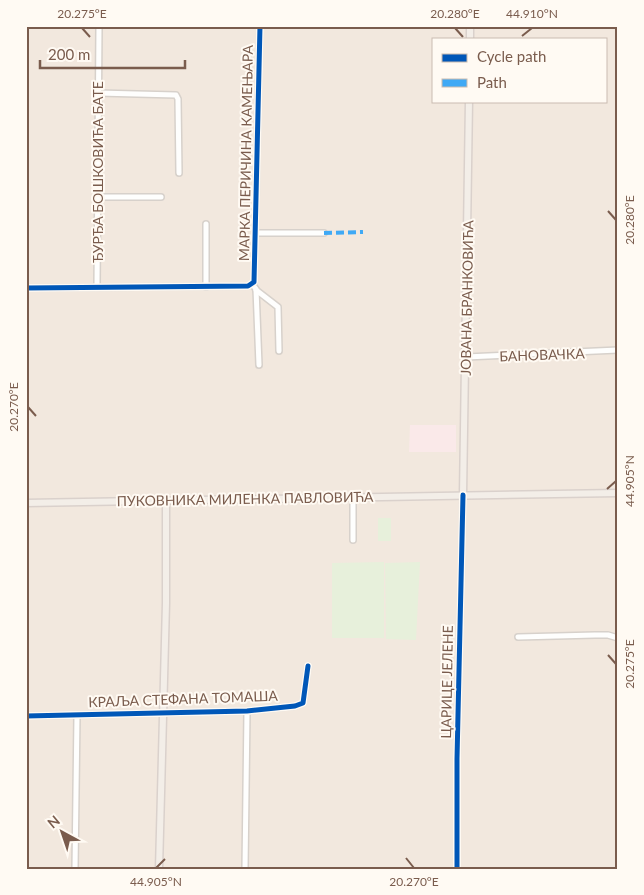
<svg xmlns="http://www.w3.org/2000/svg" width="644" height="895" viewBox="0 0 644 895" font-family="Lato,sans-serif">
  <style>
    .residential { fill: #f2e8de; fill-rule: evenodd }
    .medical { fill: #fae9e9 }
    .green { fill: #e7f0db }
    .lines { fill: none; stroke-linecap: round; stroke-linejoin: round }
    .minor-casing { stroke: #d7d1cb; stroke-width: 8 }
    .major-casing { stroke: #dad1cc; stroke-width: 9 }
    .minor { stroke: #fefefd; stroke-width: 5 }
    .major { stroke: #f3eee8; stroke-width: 6 }
    .quiet { stroke: #3fa9f5; stroke-width: 4; stroke-dasharray: 8 4; stroke-linecap: butt }
    .cycleway-casing { stroke: #fffaf3; stroke-width: 8 }
    .cycleway { stroke: #0057b8; stroke-width: 5 }
    .ticks { fill: none; stroke: #7a5c4d; stroke-width: 2 }
    .labels { text-anchor: middle; stroke-width: 4; stroke-linejoin: round; paint-order: stroke }
    .street-label { font-size: 14px; fill: #7a5c4d; stroke: #fffaf3 }
    .neatline { fill: none; stroke: #7a5c4d; stroke-width: 2 }
    .ticks-label { font-size: 12px; text-anchor: middle; fill: #7a5c4d }
  </style>
  <rect width="100%" height="100%" fill="#f9f5f0"/>
  <!-- residential -->
  <path class="residential" d="M26,26H618V869H26ZM433,39H605V101H433Z"/>
  <!-- medical -->
  <path class="medical" d="M410,425H456V452H409Z"/>
  <!-- green -->
  <g class="green">
    <rect x="378" y="518" width="13" height="23"/>
    <path d="M384,562V638H332V563Z"/>
    <path d="M420,562L416,640L386,639L385,563Z"/>
  </g>
  <g class="lines">
    <defs>
      <g id="minor">
        <path d="M98,93L176,95L178,99L179,173"/>
        <path d="M97,197H161"/>
        <path d="M206,224V287"/>
        <path d="M256,233H324"/>
        <path d="M252,284L256,289L259,365"/>
        <path d="M97,287L99,26"/>
        <path d="M26,288L248,286L254,282L260,26"/>
        <path d="M256,290L278,307L279,351"/>
        <path d="M466,357L618,350"/>
        <path d="M353,540V497"/>
        <path d="M518,637L595,635H608L618,638"/>
        <path d="M26,716L247,711L295,706L303,703L308,666"/>
        <path d="M75,869L77,715"/>
        <path d="M245,869L247,711"/>
        <path d="M457,869V759L463,495"/>
      </g>
      <g id="major">
        <path d="M470,39V26"/>
        <path d="M463,495L469,101"/>
        <path d="M26,503L618,493"/>
        <path d="M159,869L166,603V500"/>
      </g>
    </defs>
    <!-- minor casing -->
    <use href="#minor" class="minor-casing"/>
    <!-- major casing -->
    <use href="#major" class="major-casing"/>
    <!-- minor -->
    <use href="#minor" class="minor"/>
    <!-- major -->
    <use href="#major" class="major"/>
    <!-- quiet -->
    <path class="quiet" d="M324,233L363,232"/>
    <defs>
      <g id="cycleway">
        <path d="M26,288L248,286L254,282L260,26"/>
        <path d="M26,716L247,711L295,706L303,703L308,666"/>
        <path d="M457,869V759L463,495"/>
      </g>
    </defs>
    <!-- cycleway casing -->
    <use href="#cycleway" class="cycleway-casing"/>
    <!-- cycleway -->
    <use href="#cycleway" class="cycleway"/>
  </g>
  <!-- ticks -->
  <path class="ticks" d="M82,28L90,37M455,28L463,37M522,36L532,28M608,211L616,220M28,407L36,416M607,489L616,481M608,655L616,664M406,858L414,868M156,868L165,859"/>
  <g class="labels">
    <!-- street labels -->
    <g class="street-label">
      <text transform="translate(246 153) rotate(-89)" y="5">МАРКА ПЕРИЧИНА КАМЕЊАРА</text>
      <text transform="translate(98 172) rotate(-90)" y="5">ЂУРЂА БОШКОВИЋА БАТЕ</text>
      <text transform="translate(467 298) rotate(-89)" y="5">ЈОВАНА БРАНКОВИЋА</text>
      <text transform="translate(542 355) rotate(-2)" y="5">БАНОВАЧКА</text>
      <text transform="translate(245 499) rotate(-1)" y="5">ПУКОВНИКА МИЛЕНКА ПАВЛОВИЋА</text>
      <text transform="translate(447 682) rotate(-89)" y="5">ЦАРИЦЕ ЈЕЛЕНЕ</text>
      <text transform="translate(183 699) rotate(-2)" y="5">КРАЉА СТЕФАНА ТОМАША</text>
    </g>
  </g>
  <!-- border -->
  <rect width="644" height="895" fill="none" stroke="#fffaf3" stroke-width="55"/>
  <!-- legend -->
  <rect x="432" y="38" width="175" height="65" fill="#fffaf3" stroke="#cabbb1"/>
  <rect x="442" y="54" width="25" height="8" fill="#0057b8" stroke="#cabbb1"/>
  <text x="477" y="62" font-size="15" fill="#7a5c4d">Cycle path</text>
  <rect x="442" y="79" width="25" height="8" fill="#3fa9f5" stroke="#cabbb1"/>
  <text x="477" y="88" font-size="15" fill="#7a5c4d">Path</text>
  <!-- north arrow -->
  <g transform="translate(62 832) rotate(320)" stroke="#fffaf3" stroke-width="4" paint-order="stroke">
  <path d="M0-4L9 19L0 12L-9 19Z" fill="#7a5c4d"/>
  <text y="-8" font-size="14" font-weight="bold" text-anchor="middle" fill="#7a5c4d">N</text>
  </g>
  <!-- scale -->
  <path d="M40 60v8h145v-8" fill="none" stroke="#7a5c4d" stroke-width="2.5"/>
  <text x="48" y="60" font-size="15" fill="#7a5c4d" stroke="#fffaf3" stroke-width="4" paint-order="stroke">200 m</text>
  <rect x="28" y="28" width="588" height="840" class="neatline"/>
  <g class="ticks-label">
    <text x="82" y="18">20.275°E</text>
    <text x="455" y="18">20.280°E</text>
    <text x="532" y="18">44.910°N</text>
    <text transform="translate(630 220) rotate(-90)" y="4">20.280°E</text>
    <text transform="translate(14 407) rotate(-90)" y="4">20.270°E</text>
    <text transform="translate(630 481) rotate(-90)" y="4">44.905°N</text>
    <text transform="translate(630 664) rotate(-90)" y="4">20.275°E</text>
    <text x="156" y="886">44.905°N</text>
    <text x="414" y="886">20.270°E</text>
  </g>
</svg>
